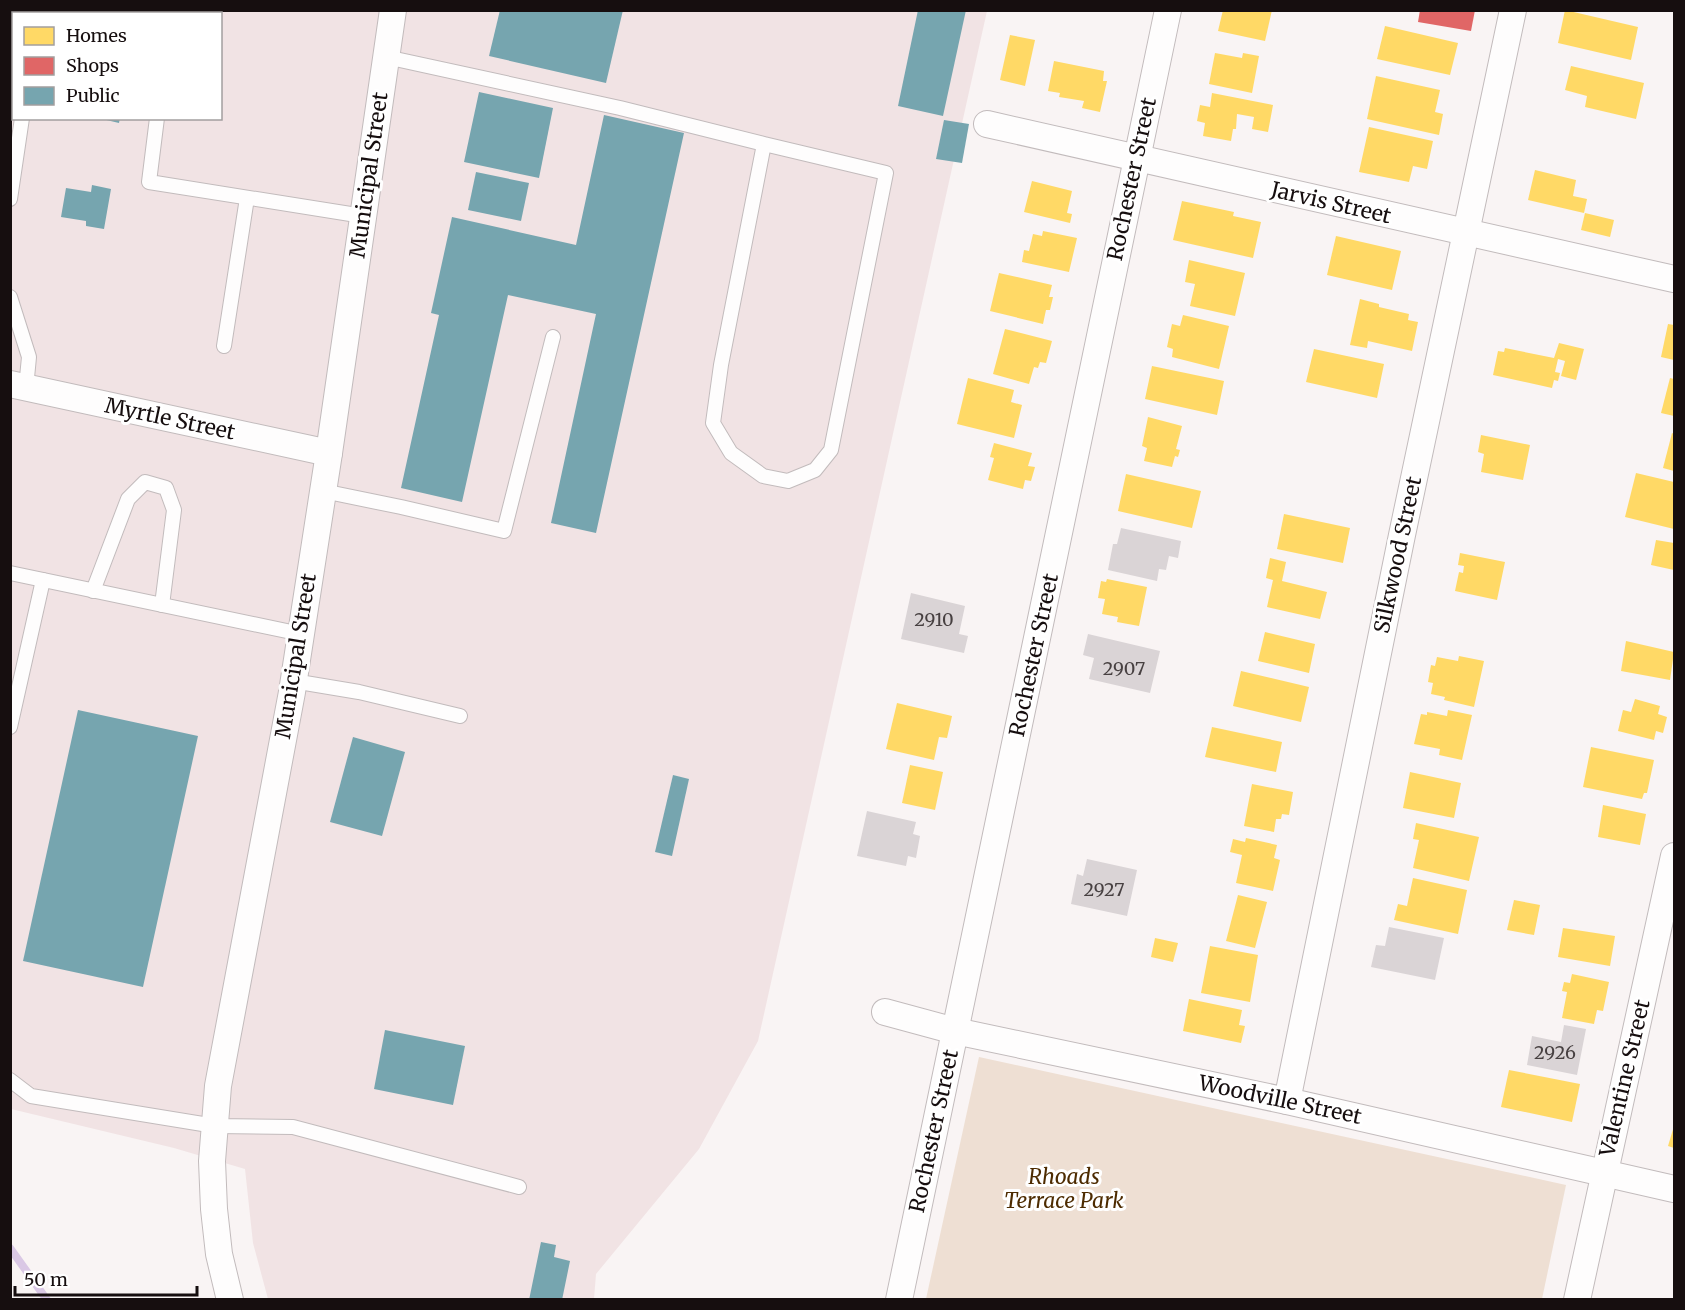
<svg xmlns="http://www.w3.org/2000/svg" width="1685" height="1310" viewBox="0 0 1685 1310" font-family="Merriweather,serif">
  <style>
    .built { fill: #f1e3e4; fill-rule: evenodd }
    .green { fill: #eedfd3 }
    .homes { fill: #ffd966 }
    .shops { fill: #e06666 }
    .public { fill: #76a5af }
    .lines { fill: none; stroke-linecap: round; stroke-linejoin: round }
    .stream { stroke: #dac8e5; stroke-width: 8 }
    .building { fill: #dad4d6 }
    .lane-casing { stroke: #c2bbbc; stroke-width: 16 }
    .street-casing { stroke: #c2bbbc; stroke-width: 28 }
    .lane { stroke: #fefdfd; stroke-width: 14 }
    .street { stroke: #fefdfd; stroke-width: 26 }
    .labels { text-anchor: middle; stroke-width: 6; stroke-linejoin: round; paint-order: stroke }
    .number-label { font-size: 18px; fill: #474041 }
    .street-label { font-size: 21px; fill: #160e0f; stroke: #fff }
    .park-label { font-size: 21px; font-style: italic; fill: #4d2b00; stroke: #fff }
  </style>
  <rect width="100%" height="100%" fill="#f9f4f4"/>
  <!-- built -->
  <path class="built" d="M11,11H987L758,1041L699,1149L596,1274L594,1299H268L253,1243L245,1169L174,1148L11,1109ZM14,14H220V118H14Z"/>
  <!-- green -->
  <path class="green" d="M979,1057L1566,1185L1542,1299H926Z"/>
  <!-- homes -->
  <g class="homes">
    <path d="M1223,10H1272L1265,41L1218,31Z"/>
    <path d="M1565,10L1638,27L1631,60L1558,43Z"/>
    <path d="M1385,26L1458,43L1450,75L1377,59Z"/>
    <path d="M1010,35L1035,40L1025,86L1000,80Z"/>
    <path d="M1215,53L1242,58L1243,53L1259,56L1252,93L1209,84Z"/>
    <path d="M1054,61L1104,71L1103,81H1107L1100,112L1082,108L1084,101L1059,97L1060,93L1048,91Z"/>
    <path d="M1571,66L1644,83L1636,119L1585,107L1587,96L1565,90Z"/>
    <path d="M1376,76L1440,90L1435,112L1443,114L1439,135L1367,119Z"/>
    <path d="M1212,93L1273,105L1268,132L1252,129L1254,117L1237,114L1236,129H1233L1231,141L1203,136L1205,123L1197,121L1200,105L1210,107Z"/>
    <path d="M1369,127L1433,141L1427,169L1413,166L1409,182L1359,172Z"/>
    <path d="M1535,170L1576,180L1573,196L1587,199L1584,213L1528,200Z"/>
    <path d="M1032,181L1072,191L1067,213L1072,214L1070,223L1024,212Z"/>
    <path d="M1182,201L1234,212L1233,216L1261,222L1253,258L1173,240Z"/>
    <path d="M1585,213L1614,220L1610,237L1581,230Z"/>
    <path d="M1043,231L1077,238L1069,272L1022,262L1024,250L1029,251L1033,234L1042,236Z"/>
    <path d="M1336,236L1401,251L1392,290L1327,275Z"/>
    <path d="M1189,260L1245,273L1235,316L1190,306L1195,284L1185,282Z"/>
    <path d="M999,273L1052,285L1049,297H1053L1050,310H1046L1043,324L990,311Z"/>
    <path d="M1360,299L1379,304V307L1409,314L1408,320L1418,322L1412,351L1368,341L1367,348L1350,345Z"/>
    <path d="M1183,315L1229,326L1219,369L1172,357L1173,349L1167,347L1172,324L1180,326Z"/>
    <path d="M1668,324L1674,325V360L1661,357Z"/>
    <path d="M1005,329L1052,341L1046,363L1040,362L1038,368L1034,367L1029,384L993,374Z"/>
    <path d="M1559,343L1584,349L1576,380L1561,376L1565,361L1558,359L1555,372L1560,373L1558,381L1554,380L1552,388L1493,375L1498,351L1504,352L1505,348L1554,358Z"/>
    <path d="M1314,349L1384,364L1377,398L1306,382Z"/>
    <path d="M1152,366L1224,381L1217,415L1145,399Z"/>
    <path d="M968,378L1014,390L1011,402L1022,405L1014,438L957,424Z"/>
    <path d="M1670,378L1674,379V416L1661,413Z"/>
    <path d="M1148,417L1182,426L1176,449L1180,450L1178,457L1175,456L1172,467L1144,461L1147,448L1142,446Z"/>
    <path d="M1672,433L1674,434V471L1663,468Z"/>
    <path d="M1481,435L1530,445L1523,480L1481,472L1484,454L1478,452Z"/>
    <path d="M994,443L1032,453L1028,466L1035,467L1031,481L1025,480L1023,489L988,480L994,458L990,457Z"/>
    <path d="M1636,473L1674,482V529L1625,517Z"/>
    <path d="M1126,474L1201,491L1192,528L1118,511Z"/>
    <path d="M1284,514L1350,528L1343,563L1277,549Z"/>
    <path d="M1656,540L1674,543V570L1651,565Z"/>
    <path d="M1460,553L1505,562L1497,600L1455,591L1459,572L1463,573L1464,566L1458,565Z"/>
    <path d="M1270,558L1286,562L1282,581L1327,592L1320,619L1267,607L1273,580L1266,578Z"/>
    <path d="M1107,579L1147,587L1139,626L1117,622L1118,617L1102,614L1105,599L1098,598L1101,581L1106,582Z"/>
    <path d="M1265,632L1315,644L1309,673L1258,661Z"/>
    <path d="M1626,641L1674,652L1670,680L1621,671Z"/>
    <path d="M1459,656L1484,661L1474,707L1444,700L1445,697L1431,694L1433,683L1428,682L1431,665L1435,666L1437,657L1458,661Z"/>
    <path d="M1241,671L1309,687L1301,722L1233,706Z"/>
    <path d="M1635,699L1660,706L1658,714L1667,717L1663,733L1656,731L1654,740L1618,731L1623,710L1631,712Z"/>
    <path d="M897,703L952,716L947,738L939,737L934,760L886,749Z"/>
    <path d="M1448,710L1472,715L1462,760L1439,755L1440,749L1414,744L1421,714L1427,715V712L1447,716Z"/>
    <path d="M1212,727L1282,742L1276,772L1205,757Z"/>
    <path d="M1591,747L1654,760L1647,793H1644L1642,799L1583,787Z"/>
    <path d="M910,765L943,772L935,810L902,803Z"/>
    <path d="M1410,772L1461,783L1454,818L1403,808Z"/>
    <path d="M1252,784L1293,792L1289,815L1282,814L1281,819H1276L1274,832L1244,826Z"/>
    <path d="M1603,805L1646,814L1640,845L1598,837Z"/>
    <path d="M1416,823L1479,837L1469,881L1413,868L1419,840L1413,839Z"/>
    <path d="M1246,838L1277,845L1274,858L1280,860L1273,891L1236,883L1242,855L1230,852L1233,839L1245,842Z"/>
    <path d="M1413,878L1467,890L1458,934L1394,920L1398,904L1407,906Z"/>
    <path d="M1238,895L1267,902L1255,948L1226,941Z"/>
    <path d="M1514,900L1540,905L1534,935L1507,930Z"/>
    <path d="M1563,928L1615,936L1610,966L1558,957Z"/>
    <path d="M1155,938L1178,943L1173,962L1151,957Z"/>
    <path d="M1210,946L1258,955L1250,1002L1201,993Z"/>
    <path d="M1572,974L1609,982L1603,1011L1597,1010L1594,1024L1562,1018L1567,992L1562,991L1564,982L1570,983Z"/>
    <path d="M1189,999L1242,1010L1239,1025L1245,1026L1241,1043L1183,1031Z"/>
    <path d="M1509,1070L1580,1084L1572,1122L1501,1107Z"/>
    <path d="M1674,1126V1148L1668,1146Z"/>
  </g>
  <!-- shops -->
  <path class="shops" d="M1420,10H1475L1471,31L1418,22Z"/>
  <!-- public -->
  <g class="public">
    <path d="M500,10H623L606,83L489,56Z"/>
    <path d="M918,10H966L943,116L898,106Z"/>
    <path d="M479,92L553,108L539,178L464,162Z"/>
    <path d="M604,115L684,133L596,533L551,523L596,314L508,295L462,502L401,488L439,315L431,313L452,217L576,245Z"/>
    <path d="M98,118H120L119,123Z"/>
    <path d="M944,120L969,124L962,163L936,159Z"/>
    <path d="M476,172L529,183L521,221L468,210Z"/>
    <path d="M92,185L111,189L104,229L86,226V221L61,217L66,188L91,192Z"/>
    <path d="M78,710L198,736L143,987L23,961Z"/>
    <path d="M353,737L405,752L382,836L330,822Z"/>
    <path d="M673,775L689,779L672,856L655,852Z"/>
    <path d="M385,1030L465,1046L453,1105L374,1089Z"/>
    <path d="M541,1242L556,1245L554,1257L570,1261L562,1300H529Z"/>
  </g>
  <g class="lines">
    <!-- stream -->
    <path class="stream" d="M10,1248L47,1300"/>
  </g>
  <!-- building -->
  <g class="building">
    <path d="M1121,528L1181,541L1178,558L1169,556L1166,570L1159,569L1157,581L1108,570L1113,544H1117Z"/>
    <path d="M911,593L965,606L959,634L968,636L964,653L901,639Z"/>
    <path d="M1088,634L1160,651L1150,693L1089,679L1094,658L1083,655Z"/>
    <path d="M867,811L916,822L913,834L920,836L916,858L908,856L906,866L857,856Z"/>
    <path d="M1087,859L1137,870L1127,916L1071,904L1077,874L1083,876Z"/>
    <path d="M1389,927L1444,938L1435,980L1371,967L1376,945L1385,946Z"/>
    <path d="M1564,1025L1586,1029L1577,1075L1527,1065L1532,1036L1561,1042Z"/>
  </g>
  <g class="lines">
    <defs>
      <g id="lane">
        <path d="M43,14L45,10"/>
        <path d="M170,14V10"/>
        <path d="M386,57L620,108L764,144L721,365L713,423L731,453L763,476L788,481L815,470L831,450L886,173L764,144"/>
        <path d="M157,118L149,182L363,216"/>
        <path d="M10,199L22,118"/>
        <path d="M10,297L29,357L26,388"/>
        <path d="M224,346L247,198"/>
        <path d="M323,491L401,507L504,531L553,337"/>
        <path d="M10,573L301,634"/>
        <path d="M93,591L128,499L145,482L166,488L174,510L162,605"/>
        <path d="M293,681L359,692L460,716"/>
        <path d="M10,727L43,580"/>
        <path d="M10,1080L31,1096L215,1126L293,1127L519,1187"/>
      </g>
      <g id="street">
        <path d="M987,124L1674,279"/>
        <path d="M10,384L329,453"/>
        <path d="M885,1012L955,1031L1287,1101L1674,1189"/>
        <path d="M1287,1101L1402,535L1513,10"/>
        <path d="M230,1300L219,1254L214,1209L212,1161L218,1086L292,692L329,453L393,10"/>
        <path d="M899,1300L1168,10"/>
        <path d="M1577,1300L1674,856"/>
      </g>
    </defs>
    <!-- lane casing -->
    <use href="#lane" class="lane-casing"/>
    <!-- street casing -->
    <use href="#street" class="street-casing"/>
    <!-- lane -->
    <use href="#lane" class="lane"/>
    <!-- street -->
    <use href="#street" class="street"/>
  </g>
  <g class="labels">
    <!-- number labels -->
    <g class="number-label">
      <text x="934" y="626">2910</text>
      <text x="1124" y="675">2907</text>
      <text x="1104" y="896">2927</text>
      <text x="1555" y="1059">2926</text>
    </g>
    <!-- street labels -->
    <g class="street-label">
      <text transform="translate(369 175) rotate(-82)" y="7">Municipal Street</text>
      <text transform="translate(1132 179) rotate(-78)" y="7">Rochester Street</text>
      <text transform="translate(1331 203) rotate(13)" y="7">Jarvis Street</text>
      <text transform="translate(170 419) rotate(12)" y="7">Myrtle Street</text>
      <text transform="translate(1398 555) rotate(-78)" y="7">Silkwood Street</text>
      <text transform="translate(1034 655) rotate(-78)" y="7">Rochester Street</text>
      <text transform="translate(296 656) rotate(-81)" y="7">Municipal Street</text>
      <text transform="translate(1625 1078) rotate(-77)" y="7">Valentine Street</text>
      <text transform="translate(1280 1100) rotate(12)" y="7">Woodville Street</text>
      <text transform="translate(934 1131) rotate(-78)" y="7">Rochester Street</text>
    </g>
    <!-- park labels -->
    <g class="park-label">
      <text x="1064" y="1184">Rhoads<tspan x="1064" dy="24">Terrace Park</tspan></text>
    </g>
  </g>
  <!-- border -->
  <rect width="1685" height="1310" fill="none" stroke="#160e0f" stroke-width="24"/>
  <!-- legend -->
  <rect x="12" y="12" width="210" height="108" fill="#ffffff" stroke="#a29f9f" stroke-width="1.5"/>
  <rect x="24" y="27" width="30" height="18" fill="#ffd966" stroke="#a29f9f" stroke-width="1.5"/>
  <text x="66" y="42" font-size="18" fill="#160e0f">Homes</text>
  <rect x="24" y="57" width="30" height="18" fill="#e06666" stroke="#a29f9f" stroke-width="1.5"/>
  <text x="66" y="72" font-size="18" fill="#160e0f">Shops</text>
  <rect x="24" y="87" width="30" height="18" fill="#76a5af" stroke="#a29f9f" stroke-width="1.5"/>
  <text x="66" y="102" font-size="18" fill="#160e0f">Public</text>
  <!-- scale -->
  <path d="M15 1286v9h182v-9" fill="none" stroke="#160e0f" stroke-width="3"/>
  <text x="24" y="1286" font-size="18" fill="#160e0f" stroke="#ffffff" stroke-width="4.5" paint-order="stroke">50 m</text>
</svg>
